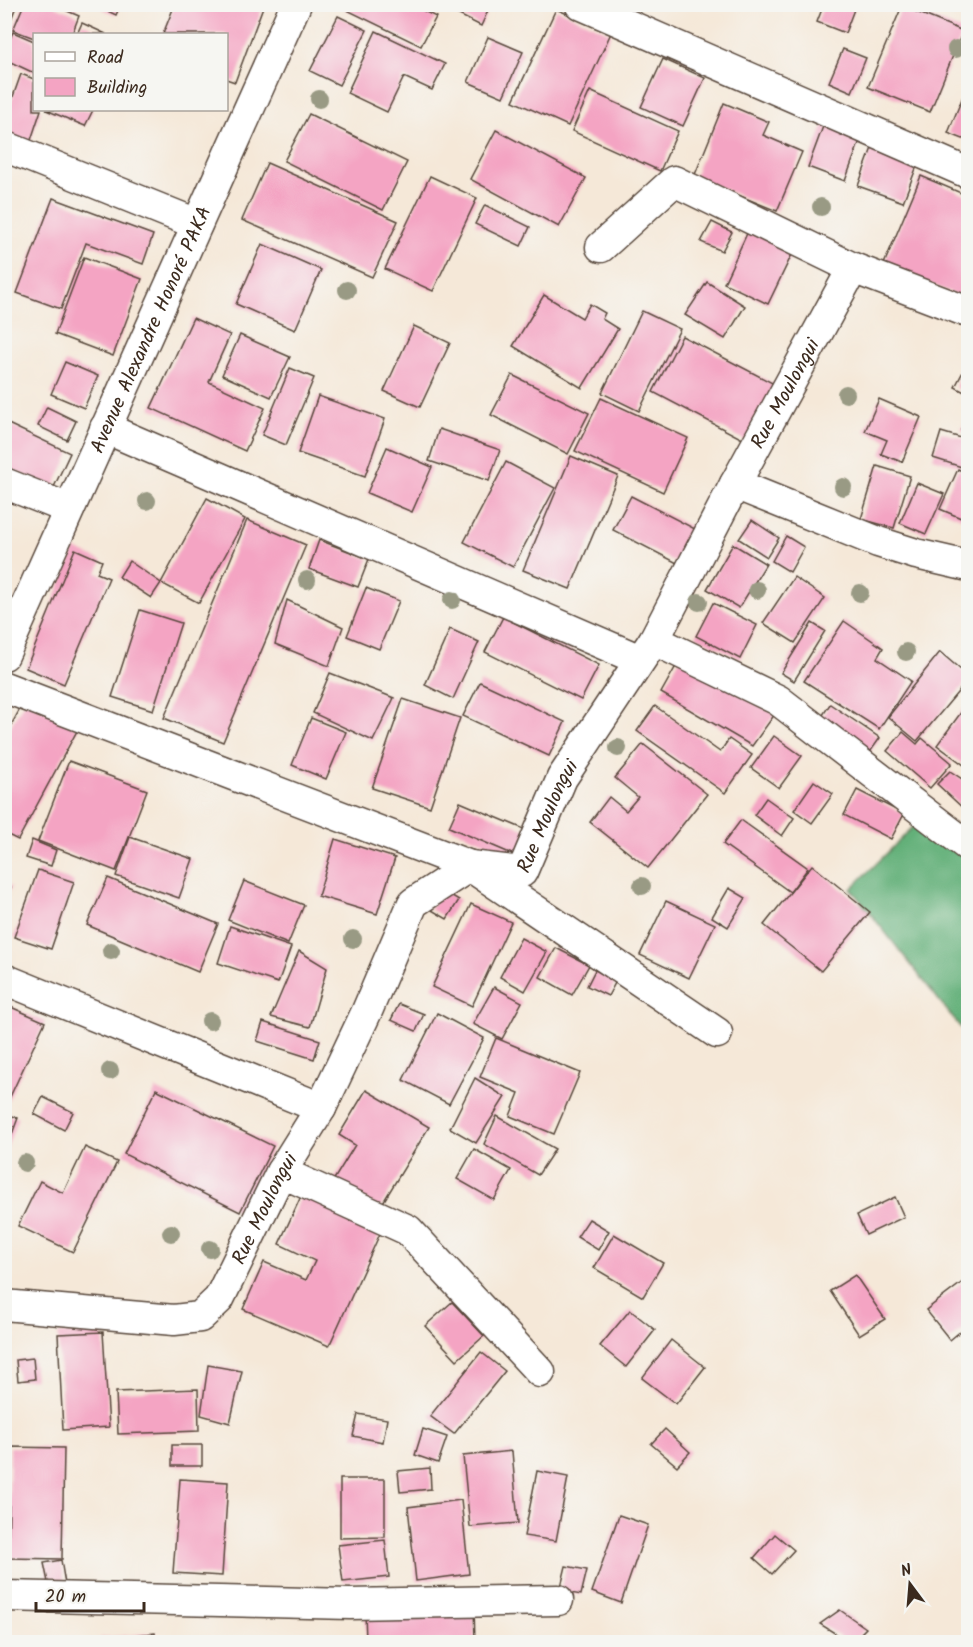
<svg xmlns="http://www.w3.org/2000/svg" width="973" height="1647" viewBox="0 0 973 1647" font-family="Kalam,sans-serif">
  <style>
    .forest { fill: #64b079; stroke: #506d4c; stroke-width: 1.5 }
    .building { fill: #f4a4c3 }
    .lines { fill: none; stroke-linecap: round; stroke-linejoin: round }
    .minor-casing { stroke: #57463a; stroke-width: 33 }
    .minor { stroke: #fff; stroke-width: 30 }
    .tree { fill: #999a84 }
    .labels { text-anchor: middle; stroke-width: 4.5; stroke-linejoin: round; paint-order: stroke }
    .street-label { font-size: 20px; fill: #3b2a1e; stroke: #f6f6f2 }
  </style>
  <rect width="100%" height="100%" fill="#f6f6f2"/>
  <filter id="ink" filterUnits="userSpaceOnUse"><feTurbulence type="fractalNoise" baseFrequency=".0167" numOctaves="2"/><feDisplacementMap in="SourceGraphic" scale="12" xChannelSelector="R" yChannelSelector="G"/><feConvolveMatrix kernelMatrix="1 2 1 2 8 2 1 2 1" color-interpolation-filters="sRGB"/></filter>
  <filter id="wash" filterUnits="userSpaceOnUse"><feTurbulence type="fractalNoise" baseFrequency=".008" numOctaves="4" result="noise"/><feDisplacementMap in="SourceGraphic" scale="24" xChannelSelector="R" yChannelSelector="G"/><feGaussianBlur stdDeviation="1.35" result="paint"/><feColorMatrix in="noise" values="0 0 0 0 0 0 0 0 0 0 0 0 0 0 0 0 0 1.4 0 .05"/><feComposite in="paint" operator="in"/></filter>
  <g filter="url(#wash)">
    <rect width="100%" height="100%" fill="#f5e8d8"/>
    <!-- forest -->
    <path class="forest" d="M921,819L968,828V1037L851,889Z"/>
    <g id="blocks">
      <!-- building -->
      <g class="building">
        <path d="M4,4H17L5,35H4Z"/>
        <path d="M24,4H51L79,16L72,34H34V38L13,30Z"/>
        <path d="M63,4H78L75,10Z"/>
        <path d="M93,4H121L116,15Z"/>
        <path d="M175,4H264L235,82L226,79V34H163Z"/>
        <path d="M348,4H410L436,17L421,46L345,9Z"/>
        <path d="M437,4H491L481,26Z"/>
        <path d="M824,4H856L845,33L817,22Z"/>
        <path d="M902,6L963,31L930,112L868,87Z"/>
        <path d="M556,9L611,33L568,126L513,101Z"/>
        <path d="M338,16L367,30L339,85L310,71Z"/>
        <path d="M82,23L106,34H77Z"/>
        <path d="M376,31L445,64L432,90L404,77L387,112L347,93Z"/>
        <path d="M13,32L34,41V73L4,59V52Z"/>
        <path d="M488,37L523,52L503,97L468,82Z"/>
        <path d="M843,49L866,58L852,92L829,82Z"/>
        <path d="M663,59L705,78L683,126L641,107Z"/>
        <path d="M21,74L34,79V110H41L29,146L4,137V122Z"/>
        <path d="M968,84V141L948,133Z"/>
        <path d="M590,91L678,131L660,171L572,131Z"/>
        <path d="M724,103L769,122L763,135L802,152L777,211L694,177Z"/>
        <path d="M46,110H93L85,126Z"/>
        <path d="M309,114L407,162L383,210L284,161Z"/>
        <path d="M825,121L862,135L845,181L808,167Z"/>
        <path d="M496,130L586,178L559,227L470,179Z"/>
        <path d="M876,137L922,153L903,202L858,186Z"/>
        <path d="M267,163L398,221L372,277L242,220Z"/>
        <path d="M430,176L477,198L433,291L385,269Z"/>
        <path d="M921,176L968,196V300L884,264Z"/>
        <path d="M53,198L153,235L143,264L86,243L61,309L17,293Z"/>
        <path d="M485,205L530,227L521,246L475,224Z"/>
        <path d="M712,222L732,232L722,251L701,242Z"/>
        <path d="M750,227L795,248L768,304L724,283Z"/>
        <path d="M262,244L321,270L295,330L236,304Z"/>
        <path d="M84,257L142,279L113,356L55,334Z"/>
        <path d="M707,282L745,306L725,339L685,315Z"/>
        <path d="M544,295L582,318L590,304L605,313L602,319L618,329L582,388L513,346Z"/>
        <path d="M642,311L680,329L639,411L602,393Z"/>
        <path d="M193,318L230,335L209,382L265,408L245,451L151,408Z"/>
        <path d="M414,326L450,343L420,407L384,391Z"/>
        <path d="M240,335L290,357L271,397L222,375Z"/>
        <path d="M682,336L780,387L750,443L653,392Z"/>
        <path d="M65,362L98,376L84,408L51,394Z"/>
        <path d="M968,362V394L955,387Z"/>
        <path d="M290,368L314,378L286,445L262,435Z"/>
        <path d="M512,375L589,413L568,454L491,415Z"/>
        <path d="M318,396L385,419L365,476L298,453Z"/>
        <path d="M601,398L688,438L663,492L575,451Z"/>
        <path d="M879,399L921,417L902,462L881,454L887,440L865,431Z"/>
        <path d="M47,407L76,421L67,440L38,426Z"/>
        <path d="M968,415V434L961,430Z"/>
        <path d="M4,422L70,453L53,489L4,466Z"/>
        <path d="M439,429L500,450L489,481L429,461Z"/>
        <path d="M941,432L968,440V469L933,458Z"/>
        <path d="M387,447L432,467L412,512L367,493Z"/>
        <path d="M571,456L618,476L570,589L523,570Z"/>
        <path d="M506,462L555,488L513,567L464,542Z"/>
        <path d="M877,466L910,476L894,528L861,519Z"/>
        <path d="M958,469L968,474V521L940,509Z"/>
        <path d="M917,483L944,494L926,534L900,523Z"/>
        <path d="M631,496L695,529L677,563L613,530Z"/>
        <path d="M207,498L245,519L199,603L161,583Z"/>
        <path d="M247,520L306,545L223,742L164,718Z"/>
        <path d="M752,520L779,538L767,557L739,539Z"/>
        <path d="M786,536L804,547L790,572L772,561Z"/>
        <path d="M319,540L369,559L358,587L309,569Z"/>
        <path d="M733,544L766,564L739,608L707,589Z"/>
        <path d="M75,549L102,561L97,573L109,578L64,684L26,668Z"/>
        <path d="M129,561L161,583L151,598L119,577Z"/>
        <path d="M794,577L825,598L795,643L763,623Z"/>
        <path d="M366,588L399,601L379,649L347,636Z"/>
        <path d="M287,600L343,627L329,666L275,644Z"/>
        <path d="M713,603L757,625L740,659L696,636Z"/>
        <path d="M140,610L181,623L153,710L112,697Z"/>
        <path d="M503,617L599,665L581,700L485,652Z"/>
        <path d="M844,621L883,648L877,658L911,681L879,729L804,681Z"/>
        <path d="M812,623L825,631L794,681L781,673Z"/>
        <path d="M450,629L479,642L453,699L425,685Z"/>
        <path d="M940,652L968,676V680L917,741L888,717Z"/>
        <path d="M680,659L775,714L752,746L661,693Z"/>
        <path d="M330,673L394,698L373,741L313,713Z"/>
        <path d="M480,682L565,722L549,756L463,716Z"/>
        <path d="M403,699L460,718L430,807L372,788Z"/>
        <path d="M25,700L78,729L18,840L4,833V738Z"/>
        <path d="M968,703V768L937,745Z"/>
        <path d="M830,704L880,738L868,755L819,721Z"/>
        <path d="M655,706L720,752L729,739L752,755L725,793L637,731Z"/>
        <path d="M311,718L346,732L326,779L292,765Z"/>
        <path d="M903,732L917,744L922,738L952,763L930,788L887,751Z"/>
        <path d="M774,736L802,756L779,788L751,768Z"/>
        <path d="M643,744L707,794L648,868L590,822L609,797L626,811L638,797L615,778Z"/>
        <path d="M69,761L147,790L116,871L38,841Z"/>
        <path d="M950,771L968,783V807L966,811L937,784Z"/>
        <path d="M814,781L833,794L812,823L794,810Z"/>
        <path d="M857,790L904,814L891,839L844,815Z"/>
        <path d="M766,798L794,818L782,836L754,815Z"/>
        <path d="M460,802L531,832L519,857L449,827Z"/>
        <path d="M741,820L808,868L790,892L723,844Z"/>
        <path d="M130,837L193,859L179,898L116,876Z"/>
        <path d="M335,839L395,858L377,914L318,896Z"/>
        <path d="M32,840L56,850L51,866L26,858Z"/>
        <path d="M812,865L870,912L821,971L764,925Z"/>
        <path d="M38,870L74,882L51,949L14,937Z"/>
        <path d="M108,878L218,924L198,972L87,925Z"/>
        <path d="M244,881L304,905L288,944L228,920Z"/>
        <path d="M5,883L11,887L5,900Z"/>
        <path d="M729,888L746,898L728,927L712,917Z"/>
        <path d="M442,890L459,900L447,919L430,909Z"/>
        <path d="M666,901L715,924L689,978L640,955Z"/>
        <path d="M471,904L511,922L472,1006L432,987Z"/>
        <path d="M230,926L291,947L278,983L218,963Z"/>
        <path d="M521,938L547,952L525,991L500,977Z"/>
        <path d="M556,948L589,965L572,995L540,977Z"/>
        <path d="M299,951L327,968L310,1027L271,1017Z"/>
        <path d="M595,970L616,981L608,996L587,986Z"/>
        <path d="M494,987L522,1002L502,1039L473,1024Z"/>
        <path d="M4,1004L45,1022L8,1101L4,1099Z"/>
        <path d="M399,1004L424,1014L416,1031L391,1020Z"/>
        <path d="M437,1013L484,1038L449,1104L403,1080Z"/>
        <path d="M263,1022L320,1040L314,1059L257,1041Z"/>
        <path d="M496,1038L580,1073L554,1134L510,1116L519,1093L480,1077Z"/>
        <path d="M475,1078L505,1097L476,1143L450,1128Z"/>
        <path d="M156,1089L273,1146L240,1212L124,1154Z"/>
        <path d="M366,1090L429,1127L379,1209L333,1181L355,1145L339,1135Z"/>
        <path d="M43,1097L73,1112L64,1130L34,1114Z"/>
        <path d="M4,1113L18,1118L5,1153H4Z"/>
        <path d="M497,1116L555,1149L538,1175L484,1144Z"/>
        <path d="M85,1147L117,1162L73,1252L18,1226L40,1181L63,1193Z"/>
        <path d="M474,1149L511,1170L494,1200L457,1179Z"/>
        <path d="M303,1192L383,1227L329,1346L243,1309L264,1262L306,1280L315,1261L279,1244Z"/>
        <path d="M895,1197L904,1217L866,1235L857,1215Z"/>
        <path d="M589,1219L609,1231L598,1250L577,1237Z"/>
        <path d="M614,1234L663,1263L643,1297L594,1268Z"/>
        <path d="M855,1275L885,1319L859,1335L830,1291Z"/>
        <path d="M968,1278V1325L950,1340L926,1310Z"/>
        <path d="M452,1302L484,1336L457,1360L425,1326Z"/>
        <path d="M630,1310L655,1330L626,1367L600,1346Z"/>
        <path d="M103,1332L109,1427L63,1430L58,1334Z"/>
        <path d="M671,1340L705,1367L676,1404L642,1378Z"/>
        <path d="M481,1352L505,1371L454,1434L430,1416Z"/>
        <path d="M33,1358L35,1379L18,1381L16,1360Z"/>
        <path d="M208,1365L242,1371L230,1423L201,1415Z"/>
        <path d="M198,1389L199,1431L118,1434L116,1392Z"/>
        <path d="M358,1414L387,1419L383,1442L353,1436Z"/>
        <path d="M423,1429L447,1437L438,1463L415,1455Z"/>
        <path d="M665,1429L690,1452L677,1466L651,1444Z"/>
        <rect x="172" y="1445" width="30" height="21"/>
        <path d="M10,1447L64,1448L62,1559L8,1558Z"/>
        <path d="M512,1451L518,1523L470,1527L463,1456Z"/>
        <path d="M430,1468L431,1489L400,1492L398,1471Z"/>
        <path d="M537,1471L568,1477L556,1541L524,1536Z"/>
        <path d="M180,1479L228,1482L222,1576L173,1573Z"/>
        <path d="M340,1479H385V1537L340,1538Z"/>
        <path d="M461,1500L469,1574L416,1581L408,1507Z"/>
        <path d="M619,1515L648,1525L621,1603L592,1592Z"/>
        <path d="M775,1534L794,1550L772,1574L754,1558Z"/>
        <path d="M385,1540L389,1577L343,1582L338,1545Z"/>
        <path d="M61,1560L65,1584L49,1587L44,1563Z"/>
        <path d="M566,1566L587,1570L581,1595L560,1591Z"/>
        <path d="M474,1608L475,1641L366,1642L365,1611Z"/>
        <path d="M840,1610L866,1628L852,1642H849L820,1624Z"/>
        <path d="M155,1633L156,1642H101L100,1638Z"/>
      </g>
    </g>
  </g>
  <g filter="url(#ink)">
    <use href="#blocks" fill-opacity="0" stroke="#57463a" stroke-width="1.5"/>
    <g class="lines">
      <defs>
        <g id="minor">
          <path d="M580,4L968,173"/>
          <path d="M4,146L197,224"/>
          <path d="M601,247L674,181L853,268L968,312"/>
          <path d="M105,428L640,660"/>
          <path d="M4,483L69,509"/>
          <path d="M735,484L878,542L916,554L968,566"/>
          <path d="M654,640L778,700L968,846"/>
          <path id="s1" d="M4,655L296,4"/>
          <path d="M4,687L470,866L717,1033"/>
          <path d="M4,979L321,1108"/>
          <path d="M281,1172L408,1230L540,1372"/>
          <path id="s2" d="M4,1305L174,1320L200,1317L219,1299L281,1172L321,1108L367,1011L413,903L470,866L522,872L562,778L654,640L735,484L853,268"/>
          <path d="M4,1596L350,1604L558,1600"/>
        </g>
      </defs>
      <!-- minor casing -->
      <use href="#minor" class="minor-casing"/>
      <!-- minor -->
      <use href="#minor" class="minor"/>
    </g>
    <!-- trees -->
    <g class="tree">
      <circle cx="956" cy="49" r="9"/>
      <circle cx="319" cy="99" r="9"/>
      <circle cx="821" cy="207" r="9"/>
      <circle cx="347" cy="290" r="9"/>
      <circle cx="846" cy="394" r="9"/>
      <circle cx="843" cy="487" r="9"/>
      <circle cx="147" cy="501" r="9"/>
      <circle cx="307" cy="580" r="9"/>
      <circle cx="757" cy="590" r="9"/>
      <circle cx="860" cy="593" r="9"/>
      <circle cx="452" cy="600" r="9"/>
      <circle cx="699" cy="602" r="9"/>
      <circle cx="906" cy="652" r="9"/>
      <circle cx="618" cy="748" r="9"/>
      <circle cx="642" cy="886" r="9"/>
      <circle cx="353" cy="939" r="9"/>
      <circle cx="111" cy="951" r="9"/>
      <circle cx="210" cy="1021" r="9"/>
      <circle cx="110" cy="1071" r="9"/>
      <circle cx="25" cy="1163" r="9"/>
      <circle cx="171" cy="1233" r="9"/>
      <circle cx="210" cy="1249" r="9"/>
    </g>
  </g>
  <g class="labels">
    <!-- street labels -->
    <g class="street-label">
      <text dy="7" stroke="none"><textPath href="#s1" startOffset="357">Avenue Alexandre Honoré PAKA</textPath></text>
      <text dy="7" stroke="none"><textPath href="#s2" startOffset="1332">Rue Moulongui</textPath></text>
      <text dy="7" stroke="none"><textPath href="#s2" startOffset="846">Rue Moulongui</textPath></text>
      <text dy="7" stroke="none"><textPath href="#s2" startOffset="324">Rue Moulongui</textPath></text>
    </g>
  </g>
  <!-- margin -->
  <rect width="973" height="1647" fill="none" stroke="#f6f6f2" stroke-width="24"/>
  <!-- legend -->
  <rect x="33" y="33" width="195" height="78" fill="#f6f6f2" stroke="#aba49d" stroke-width="1.5"/>
  <rect x="45" y="52" width="30" height="9" fill="#ffffff" stroke="#aba49d" stroke-width="1.5"/>
  <text x="87" y="63" font-size="18" fill="#3b2a1e">Road</text>
  <rect x="45" y="78" width="30" height="18" fill="#f4a4c3" stroke="#aba49d" stroke-width="1.5"/>
  <text x="87" y="93" font-size="18" fill="#3b2a1e">Building</text>
  <!-- north arrow -->
  <g transform="translate(910 1584) rotate(344)" stroke="#f6f6f2" stroke-width="4.5" paint-order="stroke">
  <path d="M0-4.5L10 22L0 15L-10 22Z" fill="#3b2a1e"/>
  <text y="-9" font-size="16" font-weight="bold" text-anchor="middle" fill="#3b2a1e">N</text>
  </g>
  <!-- scale -->
  <path d="M36 1602v9h108v-9" fill="none" stroke="#3b2a1e" stroke-width="3"/>
  <text x="45" y="1602" font-size="18" fill="#3b2a1e" stroke="#f6f6f2" stroke-width="4.5" paint-order="stroke">20 m</text>
</svg>
